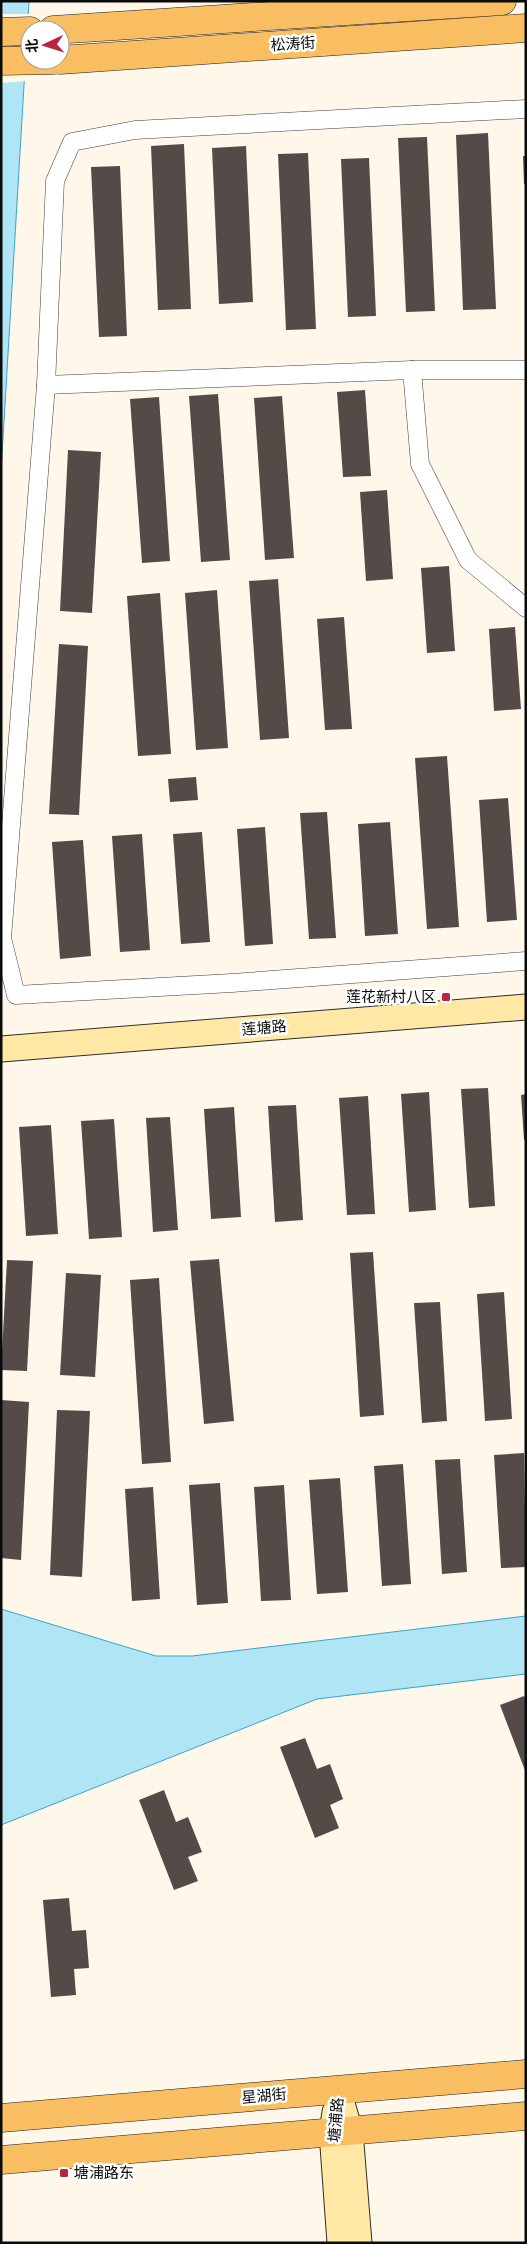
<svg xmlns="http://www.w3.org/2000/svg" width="527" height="2244" viewBox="0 0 527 2244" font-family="'Source Serif 4','Noto Sans SC',serif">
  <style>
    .water { fill: #afe5f5; stroke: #36a5cc }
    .pier { fill: #fff8ea }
    .building { fill: #544b48 }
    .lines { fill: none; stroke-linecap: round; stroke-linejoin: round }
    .street-casing { stroke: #3e3e3e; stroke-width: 19 }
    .secondary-casing { stroke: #2d2d2d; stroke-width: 27 }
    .primary-casing { stroke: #1c1c1c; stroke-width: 29 }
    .street { stroke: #fff; stroke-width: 18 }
    .secondary { stroke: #ffe8a5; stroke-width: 25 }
    .primary { stroke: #f8be61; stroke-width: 28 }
    .poi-dot { fill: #ba2540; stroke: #fff; stroke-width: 2 }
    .labels { text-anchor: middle; stroke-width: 5; stroke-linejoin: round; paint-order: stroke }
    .street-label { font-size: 15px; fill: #0b0b0b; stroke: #fff }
    .poi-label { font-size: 15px; fill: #0b0b0b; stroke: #fff; text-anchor: end }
  </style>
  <rect width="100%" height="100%" fill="#fff8ea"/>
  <!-- water -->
  <g class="water">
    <path d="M1,1H29L1,472Z"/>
    <path d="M1,1609L156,1656H192L526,1616V1674L317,1699L1,1825Z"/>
  </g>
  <!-- pier -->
  <path class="pier" d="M1,14H31L27,81L1,83Z"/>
  <!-- building -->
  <g class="building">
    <path d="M488,133L496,309L463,310L456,135Z"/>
    <path d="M427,137L435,311L406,312L398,138Z"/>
    <path d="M184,144L191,309L158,310L151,146Z"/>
    <path d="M246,146L253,302L219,304L212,148Z"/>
    <path d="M308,153L316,329L286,330L278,154Z"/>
    <path d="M523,156H526V184H524Z"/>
    <path d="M369,158L376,316L348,317L341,159Z"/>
    <path d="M120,166L127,336L99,337L91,167Z"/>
    <path d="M365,390L371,476L343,477L337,392Z"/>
    <path d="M218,394L230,560L201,562L189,396Z"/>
    <path d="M282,396L294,558L265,560L254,398Z"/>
    <path d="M159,397L170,561L142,563L130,399Z"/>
    <path d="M68,450L101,452L92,613L60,611Z"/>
    <path d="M387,490L393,579L366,581L360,492Z"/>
    <path d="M449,566L455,651L427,653L421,568Z"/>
    <path d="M278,579L289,738L260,740L249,581Z"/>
    <path d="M217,590L228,748L196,750L185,593Z"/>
    <path d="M160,593L171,754L138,756L127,596Z"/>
    <path d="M344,617L352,729L325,730L317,619Z"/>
    <path d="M515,627L521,709L494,711L489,629Z"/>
    <path d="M59,644L88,646L79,815L49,814Z"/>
    <path d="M447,756L459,927L427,929L415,758Z"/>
    <path d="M196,777L198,800L170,802L168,779Z"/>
    <path d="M508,798L517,920L487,922L479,800Z"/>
    <path d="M327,812L336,938L309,939L300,813Z"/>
    <path d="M390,822L398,934L365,936L358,824Z"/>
    <path d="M265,827L273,944L245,946L237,829Z"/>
    <path d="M202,832L210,942L181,944L173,834Z"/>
    <path d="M142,834L150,950L120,952L112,836Z"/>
    <path d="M83,840L91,956L60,959L52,842Z"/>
    <path d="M488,1088L495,1206L469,1208L461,1089Z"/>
    <path d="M429,1092L436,1210L409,1212L401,1094Z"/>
    <path d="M526,1094V1140H524L521,1095Z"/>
    <path d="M368,1096L375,1214L347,1215L339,1098Z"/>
    <path d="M296,1105L303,1220L275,1222L268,1106Z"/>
    <path d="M234,1107L241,1217L211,1219L204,1109Z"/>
    <path d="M170,1117L178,1230L153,1232L146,1118Z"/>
    <path d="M114,1119L122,1237L89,1239L81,1121Z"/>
    <path d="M51,1125L58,1234L26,1236L19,1127Z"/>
    <path d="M373,1252L384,1415L360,1417L350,1253Z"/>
    <path d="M219,1259L234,1421L204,1424L190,1261Z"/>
    <path d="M7,1260L33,1261L27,1371L1,1370Z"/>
    <path d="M66,1273L101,1275L95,1377L60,1375Z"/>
    <path d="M159,1278L171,1462L142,1464L130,1280Z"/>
    <path d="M504,1292L512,1419L485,1421L477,1294Z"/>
    <path d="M440,1302L447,1421L422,1423L414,1303Z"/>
    <path d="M1,1400L29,1402L21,1560L1,1558Z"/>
    <path d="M57,1410L90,1411L82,1577L50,1575Z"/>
    <path d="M524,1453L526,1567L501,1568L494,1455Z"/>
    <path d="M460,1459L467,1572L442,1574L435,1460Z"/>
    <path d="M403,1464L411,1584L382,1586L374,1466Z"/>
    <path d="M340,1478L348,1592L317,1594L309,1480Z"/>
    <path d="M220,1483L228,1603L197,1605L189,1485Z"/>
    <path d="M284,1485L291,1600L261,1601L254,1487Z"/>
    <path d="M153,1487L160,1599L132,1601L125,1489Z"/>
    <path d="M524,1696L526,1700V1773L500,1705Z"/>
    <path d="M305,1738L317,1769L330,1764L343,1799L330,1805L339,1828L315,1838L280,1747Z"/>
    <path d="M164,1790L176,1822L188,1817L202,1852L188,1857L198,1881L174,1890L139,1800Z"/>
    <path d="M69,1898L72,1931L86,1930L89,1968L74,1969L76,1995L51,1997L43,1900Z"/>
  </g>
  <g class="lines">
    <defs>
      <g id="street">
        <path d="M526,109L135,130L72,142L55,181L46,385L412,370H526"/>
        <path d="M412,370L420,464L468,560L526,608"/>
        <path d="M46,385L2,938L16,995L232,983L526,961"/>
      </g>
      <g id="secondary">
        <path d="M1,1049L526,1007"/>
        <path d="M338,2090L350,2131L359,2243"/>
        <path d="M335,2112L332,2132L340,2243"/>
      </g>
      <g id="primary">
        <path d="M53,30L502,1"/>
        <path d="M1,32L30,31"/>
        <path d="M60,60L526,28"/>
        <path d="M1,61L54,60"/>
        <path d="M1,2118L526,2074"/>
        <path d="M1,2160L526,2116"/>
      </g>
    </defs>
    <!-- street casing -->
    <use href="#street" class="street-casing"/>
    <!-- secondary casing -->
    <use href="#secondary" class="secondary-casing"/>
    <!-- primary casing -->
    <use href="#primary" class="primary-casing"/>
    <!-- street -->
    <use href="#street" class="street"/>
    <!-- secondary -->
    <use href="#secondary" class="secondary"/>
    <!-- primary -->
    <use href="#primary" class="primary"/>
  </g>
  <!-- markers -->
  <g class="poi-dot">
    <rect x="441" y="992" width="10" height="10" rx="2.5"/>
    <rect x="59" y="2168" width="10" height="10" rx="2.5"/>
  </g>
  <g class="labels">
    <!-- street labels -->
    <g class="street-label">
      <text transform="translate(293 44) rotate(-4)" y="5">松涛街</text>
      <text transform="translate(264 1028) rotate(-5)" y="5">莲塘路</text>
      <text transform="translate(264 2096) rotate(-5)" y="5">星湖街</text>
      <text transform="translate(336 2120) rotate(-85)" y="5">塘浦路</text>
    </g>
    <!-- poi labels -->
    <g class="poi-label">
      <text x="436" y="1002">莲花新村八区</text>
      <text x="74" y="2178" text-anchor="start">塘浦路东</text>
    </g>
  </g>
  <!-- border -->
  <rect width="527" height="2244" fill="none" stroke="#0b0b0b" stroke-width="5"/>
  <!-- north arrow -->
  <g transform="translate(45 45) rotate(266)"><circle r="24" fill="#ffffff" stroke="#9d9d9d"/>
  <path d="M0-4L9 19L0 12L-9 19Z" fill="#ba2540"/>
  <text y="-8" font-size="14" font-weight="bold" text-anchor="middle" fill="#0b0b0b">北</text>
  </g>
</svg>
